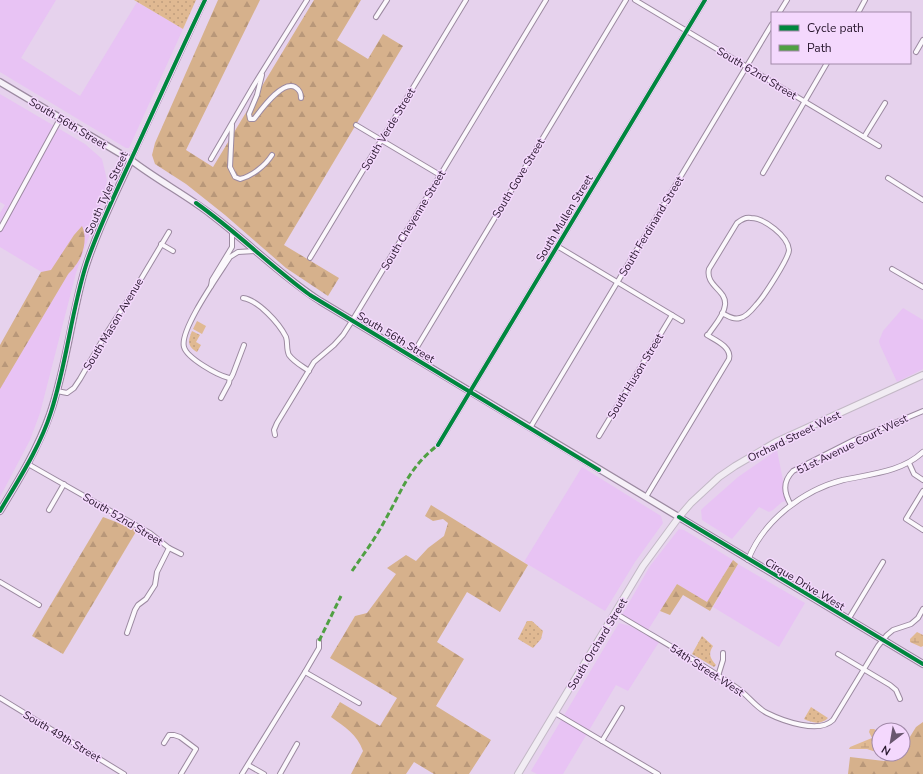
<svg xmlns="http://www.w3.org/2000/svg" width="923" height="774" viewBox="0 0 923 774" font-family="'Nunito Sans',sans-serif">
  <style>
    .built { fill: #e8c3f4 }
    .grass { fill: url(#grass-dots) }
    .forest { fill: url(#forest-firs) }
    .wetland { fill: url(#wetland-marsh) }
    .pitch { fill: #e0b992 }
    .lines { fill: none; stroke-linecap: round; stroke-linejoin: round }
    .minor-casing { stroke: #9c8aa1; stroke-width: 6 }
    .tertiary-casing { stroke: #9c8aa1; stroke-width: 6 }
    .secondary-casing { stroke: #9c8aa1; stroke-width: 8 }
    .primary-casing { stroke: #c3b8c6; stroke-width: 8 }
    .minor { stroke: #fbf8fc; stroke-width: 4 }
    .tertiary { stroke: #fbf8fc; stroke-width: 4.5 }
    .secondary { stroke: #f6f1f8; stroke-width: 5.5 }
    .primary { stroke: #f1ecf3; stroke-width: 6 }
    .quiet { stroke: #50a043; stroke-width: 3; stroke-dasharray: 6 3; stroke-linecap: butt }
    .cycleway-casing { stroke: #f4d8fd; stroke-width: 6 }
    .cycleway { stroke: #00873e; stroke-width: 4 }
    .labels { text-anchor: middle; stroke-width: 3; stroke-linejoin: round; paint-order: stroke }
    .street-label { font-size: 11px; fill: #26152b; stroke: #f4d8fd }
  </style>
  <defs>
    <pattern id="grass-dots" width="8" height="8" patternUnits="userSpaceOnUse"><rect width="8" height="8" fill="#e0b992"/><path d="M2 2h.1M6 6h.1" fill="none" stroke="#c09e7e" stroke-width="1.8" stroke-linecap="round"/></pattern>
    <pattern id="forest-firs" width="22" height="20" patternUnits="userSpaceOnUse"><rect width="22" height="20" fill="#d6b18c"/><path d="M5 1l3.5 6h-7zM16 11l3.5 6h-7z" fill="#b89779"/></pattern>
    <pattern id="wetland-marsh" width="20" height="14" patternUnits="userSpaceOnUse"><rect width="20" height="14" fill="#e0b992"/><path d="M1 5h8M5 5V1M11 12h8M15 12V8" fill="none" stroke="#c09e7e"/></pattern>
  </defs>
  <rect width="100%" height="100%" fill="#e6d2ed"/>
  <!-- built -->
  <g class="built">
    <path d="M0,0H56L21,58L80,96L137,2L183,29L129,148H126L0,72Z"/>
    <path d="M0,94L85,144L102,159L107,180L104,195L76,273L40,413L30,440L0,497V380L58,282L0,247V213L5,205L0,202Z"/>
    <path d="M903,308L923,320V369L897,382L880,345L879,341L883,331Z"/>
    <path d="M777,450L787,501L782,502L773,510L769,512L759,507L732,539L702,520L701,510L704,507L738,477Z"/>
    <path d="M582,467L661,516L663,523L635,562L605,611L524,562Z"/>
    <path d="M679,529L684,530L733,560L707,603L677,584L648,630L622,615L650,566Z"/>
    <path d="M738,564L805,603L779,647L713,607Z"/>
    <path d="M619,623L630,626L659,642L628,691L616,685L563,774H537L531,771Z"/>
  </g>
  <!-- grass -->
  <g class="grass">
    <path d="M134,0H196L183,29Z"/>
    <path d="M192,331L200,335L196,342L201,345L197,352C187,346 188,341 192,331Z"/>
    <path d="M527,621H532L543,631L541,639L533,648L518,639Z"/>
    <path d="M702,636L713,646C708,654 710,658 716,665L714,667L692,654Z"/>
    <path d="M811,707L828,718C821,725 812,723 804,719Z"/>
  </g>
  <!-- forest -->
  <g class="forest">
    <path d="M218,0H260L186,150L213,167L314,0H361L337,40L368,59L383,34L403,46L284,245L339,278L328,296L286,268L225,215L186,184L155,164L152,155L155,143Z"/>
    <path d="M82,226C88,238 83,257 75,266C73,270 69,272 67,276L0,389V345L41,272L51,270L74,235Z"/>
    <path d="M431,505L528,565L500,612L467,592L437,642L464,659L436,706L491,740L469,774H434L414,762L406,774H351L363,751C357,734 345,727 331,717L340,702L380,726L397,698L330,658L355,616L367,613L396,574L387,568L406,555L416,561L428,548L444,536L448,523L443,519L433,521L425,516Z"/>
    <path d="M103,517L137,530L63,654L32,636Z"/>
    <path d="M733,560L738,564L710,611L683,595L670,615L660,611L677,584L707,602Z"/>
    <path d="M923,722V774H848L850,757L884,761L890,759L895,754H903V748L916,727Z"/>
  </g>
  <!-- wetland -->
  <g class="wetland">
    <path d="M917,632L923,635V646L921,647L910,642V639Z"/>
    <path d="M870,729H874L879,732V753L867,749H849L850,747L872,738L869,732Z"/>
  </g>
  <!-- pitch -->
  <path class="pitch" d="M197,321L206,326L202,334L193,329Z"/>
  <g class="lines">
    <defs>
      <g id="minor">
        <path d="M635,0L879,146"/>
        <path d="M779,13L787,0"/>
        <path d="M858,13L865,0"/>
        <path d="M376,17L387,0"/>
        <path d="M916,52L923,40"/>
        <path d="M262,75L257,95L249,114L250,119H254C261,110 282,80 295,87C300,90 301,93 301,98"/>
        <path d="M232,125L230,167L235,177L240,179C252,176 265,166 272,155"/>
        <path d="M356,125L440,175"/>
        <path d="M864,137L885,103"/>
        <path d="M211,159L254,85L307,0"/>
        <path d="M763,173L827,63"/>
        <path d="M888,178L923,200"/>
        <path d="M0,229L60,119"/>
        <path d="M161,244L173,251"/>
        <path d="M557,246L682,321"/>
        <path d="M310,258L466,0"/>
        <path d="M892,269L923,287"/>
        <path d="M211,286L212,280L232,247V231"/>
        <path d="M243,298C258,300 279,323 286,337C288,343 286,349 289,355C294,362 302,366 309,371"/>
        <path d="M708,335C713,327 724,316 725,305C727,290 705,286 709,269L737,223C741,220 745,217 751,218C764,218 788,236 789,250C789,258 763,298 756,305C752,310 746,317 740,318C733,320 728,316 722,313"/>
        <path d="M244,345L233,374L231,378H229C217,375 187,358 184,347C179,330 220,273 230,257L238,252L255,251"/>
        <path d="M411,357L626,0"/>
        <path d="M57,391L67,393L74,388L80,379L106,334L138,284L169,232"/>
        <path d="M221,398L229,383L230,378"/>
        <path d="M530,428L772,24"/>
        <path d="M275,435L274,430L277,423L314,362L334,345L343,335L352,321L546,0"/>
        <path d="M599,436L672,315"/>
        <path d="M438,445L705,0"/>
        <path d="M909,463L914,474L923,480"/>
        <path d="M28,464L114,513L150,533L169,548L181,554"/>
        <path d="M923,491L906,519L923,530"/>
        <path d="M646,497L729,359C732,347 715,340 707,335"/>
        <path d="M791,505C784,493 782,482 793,471L854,440L923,411"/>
        <path d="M49,510L64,484"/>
        <path d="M0,582L39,605"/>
        <path d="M615,613C656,638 698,661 737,688C748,695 755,707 767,713C783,721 819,734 833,720L878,646L887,635L893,630L911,624L918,618L923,609"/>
        <path d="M848,620L883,562"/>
        <path d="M127,633L135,610L138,605L146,599L155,585L157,572L169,548"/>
        <path d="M838,654L890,685L896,690L900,699"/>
        <path d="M305,672L359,703"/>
        <path d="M718,676L723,660V653"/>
        <path d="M0,698L124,774"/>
        <path d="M555,713L658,774"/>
        <path d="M602,741L622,708"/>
        <path d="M164,743L169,735H174L180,737L196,749L181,774"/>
        <path d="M248,765L264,774"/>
        <path d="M242,774L305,672L319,648V641"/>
        <path d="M280,774L297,744"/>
      </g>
      <g id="tertiary">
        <path d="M131,160L205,0"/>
        <path d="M748,560C763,521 803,490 843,480C871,474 902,472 923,452"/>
      </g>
      <g id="secondary">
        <path d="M0,82L131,160C157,180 186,195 212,215C249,243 281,276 320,301L923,664"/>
        <path d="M0,511C19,480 38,448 50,414C66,368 71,319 84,272C96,233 114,197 131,160"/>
      </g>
      <path id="primary" d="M518,774L643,566L679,517L691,503L719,477L735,466L776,442L923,375"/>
    </defs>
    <!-- minor casing -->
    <use href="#minor" class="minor-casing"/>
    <!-- tertiary casing -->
    <use href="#tertiary" class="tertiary-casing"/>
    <!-- secondary casing -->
    <use href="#secondary" class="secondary-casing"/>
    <!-- primary casing -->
    <use href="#primary" class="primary-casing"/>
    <!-- minor -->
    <use href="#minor" class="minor"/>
    <!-- tertiary -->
    <use href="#tertiary" class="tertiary"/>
    <!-- secondary -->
    <use href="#secondary" class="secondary"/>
    <!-- primary -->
    <use href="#primary" class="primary"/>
    <!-- quiet -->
    <g class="quiet">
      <path d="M352,571C363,555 375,539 384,522C402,491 408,468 438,445"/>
      <path d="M319,641L341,596"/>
    </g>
    <defs>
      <g id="cycleway">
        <path d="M196,203C236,231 270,266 310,295L599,470"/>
        <path d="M438,445L705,0"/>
        <path d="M0,511C19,479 40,447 51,412C67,363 71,311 87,262C100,224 118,188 135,151C158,101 181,50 205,0"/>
        <path d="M679,517L923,664"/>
      </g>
    </defs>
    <!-- cycleway casing -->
    <use href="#cycleway" class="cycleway-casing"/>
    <!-- cycleway -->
    <use href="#cycleway" class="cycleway"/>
  </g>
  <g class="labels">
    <!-- street labels -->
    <g class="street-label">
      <text transform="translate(757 73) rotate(31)" y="4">South 62nd Street</text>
      <text transform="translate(68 123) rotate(31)" y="4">South 56th Street</text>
      <text transform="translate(388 129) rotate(-59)" y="4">South Verde Street</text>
      <text transform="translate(518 178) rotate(-59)" y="4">South Gove Street</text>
      <text transform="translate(106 193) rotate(-66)" y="4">South Tyler Street</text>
      <text transform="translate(564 218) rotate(-59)" y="4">South Mullen Street</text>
      <text transform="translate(413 220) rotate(-59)" y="4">South Cheyenne Street</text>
      <text transform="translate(651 226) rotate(-59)" y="4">South Ferdinand Street</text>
      <text transform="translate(113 324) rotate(-59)" y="4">South Mason Avenue</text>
      <text transform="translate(396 337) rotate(31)" y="4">South 56th Street</text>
      <text transform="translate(635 376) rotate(-59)" y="4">South Huson Street</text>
      <text transform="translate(794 436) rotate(-26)" y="4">Orchard Street West</text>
      <text transform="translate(852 444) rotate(-26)" y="4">51st Avenue Court West</text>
      <text transform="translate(123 519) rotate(31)" y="4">South 52nd Street</text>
      <text transform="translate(805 584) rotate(31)" y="4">Cirque Drive West</text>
      <text transform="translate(597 644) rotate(-59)" y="4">South Orchard Street</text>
      <text transform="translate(707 670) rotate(33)" y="4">54th Street West</text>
      <text transform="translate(62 736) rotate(31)" y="4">South 49th Street</text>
    </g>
  </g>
  <!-- legend -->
  <rect x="771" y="12" width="140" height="52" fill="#f4d8fd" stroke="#a28aa9"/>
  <rect x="779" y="25" width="20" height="6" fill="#00873e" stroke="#a28aa9"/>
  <text x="807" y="32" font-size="12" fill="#26152b">Cycle path</text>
  <rect x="779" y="45" width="20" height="6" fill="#50a043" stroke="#a28aa9"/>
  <text x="807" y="52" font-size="12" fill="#26152b">Path</text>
  <!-- north arrow -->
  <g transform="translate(891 742) rotate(211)"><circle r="19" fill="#f4d8fd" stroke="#a28aa9"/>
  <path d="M0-3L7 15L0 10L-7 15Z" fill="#69576f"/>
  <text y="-6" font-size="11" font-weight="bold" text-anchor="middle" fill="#26152b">N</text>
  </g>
</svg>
